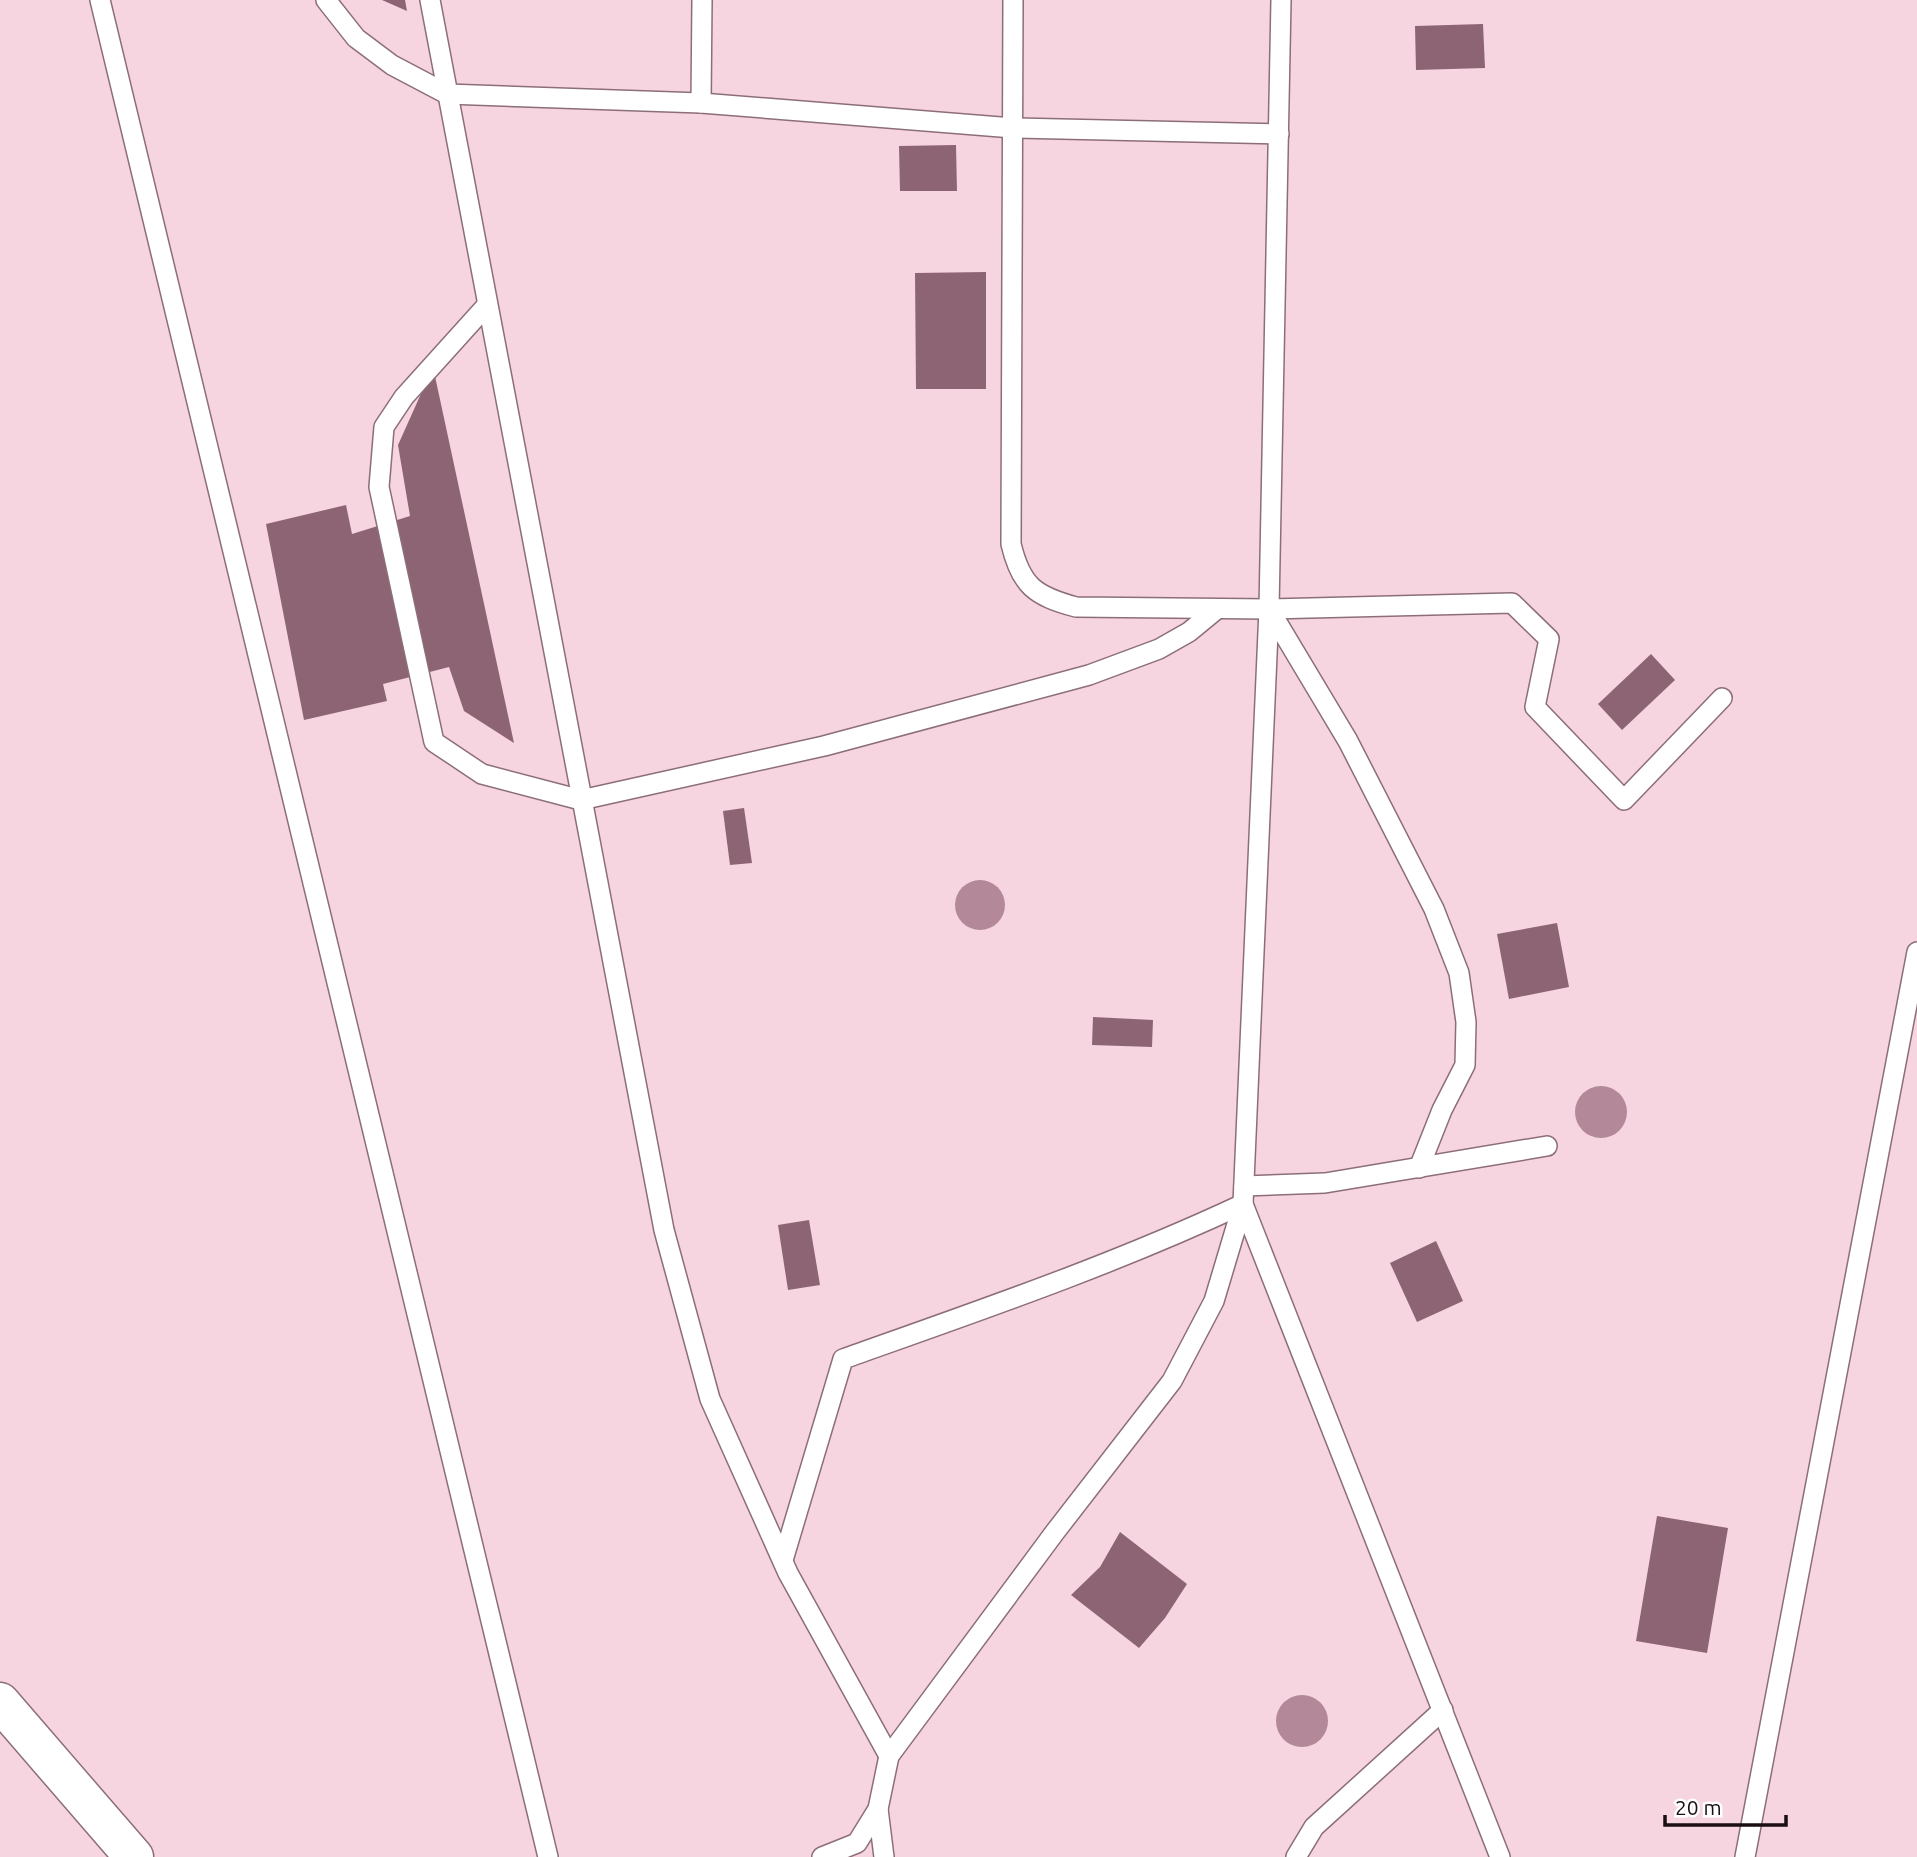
<svg xmlns="http://www.w3.org/2000/svg" width="1917" height="1857" viewBox="0 0 1917 1857" font-family="Ubuntu,sans-serif">
  <style>
    .water { fill: #b38898 }
    .building { fill: #8d6473 }
    .lines { fill: none; stroke-linecap: round; stroke-linejoin: round }
    .service-casing { stroke: #8c6e79; stroke-width: 22 }
    .tertiary-casing { stroke: #8c6e79; stroke-width: 41 }
    .service { stroke: #fff; stroke-width: 19 }
    .tertiary { stroke: #fff; stroke-width: 38 }
  </style>
  <rect width="100%" height="100%" fill="#f6d4e0"/>
  <!-- water -->
  <g class="water">
    <circle cx="980" cy="905" r="25"/>
    <circle cx="1601" cy="1112" r="26"/>
    <circle cx="1302" cy="1721" r="26"/>
  </g>
  <!-- building -->
  <g class="building">
    <path d="M382,0H405L407,11Z"/>
    <path d="M1483,24L1485,68L1416,70L1415,26Z"/>
    <path d="M956,145L957,191H900L899,146Z"/>
    <path d="M986,272V389H916L915,273Z"/>
    <path d="M433,367L514,743L464,711L449,667L383,684L387,701L304,720L266,524L346,505L352,534L410,516L398,445Z"/>
    <path d="M1651,654L1675,680L1622,730L1598,704Z"/>
    <path d="M744,808L752,863L730,865L723,811Z"/>
    <path d="M1557,923L1569,987L1509,999L1497,934Z"/>
    <path d="M1093,1017L1153,1020L1152,1047L1092,1045Z"/>
    <path d="M809,1220L820,1285L788,1290L778,1225Z"/>
    <path d="M1436,1241L1463,1301L1417,1322L1390,1263Z"/>
    <path d="M1657,1516L1728,1528L1707,1653L1636,1641Z"/>
    <path d="M1120,1532L1187,1584L1165,1618L1139,1648L1071,1595L1100,1567Z"/>
  </g>
  <g class="lines">
    <defs>
      <g id="service">
        <path d="M100,0L548,1857"/>
        <path d="M326,0L356,38L392,65L447,94L701,103L1013,128L1279,134"/>
        <path d="M430,0L664,1230L710,1399L788,1573L889,1756"/>
        <path d="M1013,0L1011,544C1021,586 1035,596 1076,607L1269,609L1512,603L1549,639L1535,707L1624,800L1722,698"/>
        <path d="M701,103L702,0"/>
        <path d="M487,305L404,397L384,427L379,487L434,742L482,774L581,800L824,746L1089,675L1159,649L1189,632L1217,609"/>
        <path d="M1269,609L1348,741L1434,909L1459,973L1466,1022L1465,1065L1442,1110L1419,1168"/>
        <path d="M1244,1186L1325,1183L1547,1146"/>
        <path d="M783,1560L843,1359C978,1311 1113,1265 1243,1204L1500,1857"/>
        <path d="M878,1809L884,1857"/>
        <path d="M822,1857L857,1843L878,1809L889,1756L1055,1532L1172,1381L1214,1301L1243,1204L1269,609L1281,0"/>
        <path d="M1296,1857L1314,1827L1443,1710"/>
        <path d="M1745,1857L1917,952"/>
      </g>
      <path id="tertiary" d="M0,1702L134,1857"/>
    </defs>
    <!-- service casing -->
    <use href="#service" class="service-casing"/>
    <!-- tertiary casing -->
    <use href="#tertiary" class="tertiary-casing"/>
    <!-- service -->
    <use href="#service" class="service"/>
    <!-- tertiary -->
    <use href="#tertiary" class="tertiary"/>
  </g>
  <!-- scale -->
  <path d="M1665 1815v10h121v-10" fill="none" stroke="#190e12" stroke-width="3.5"/>
  <text x="1675" y="1815" font-size="21" fill="#190e12" stroke="#ffffff" stroke-width="5" paint-order="stroke">20 m</text>
</svg>
